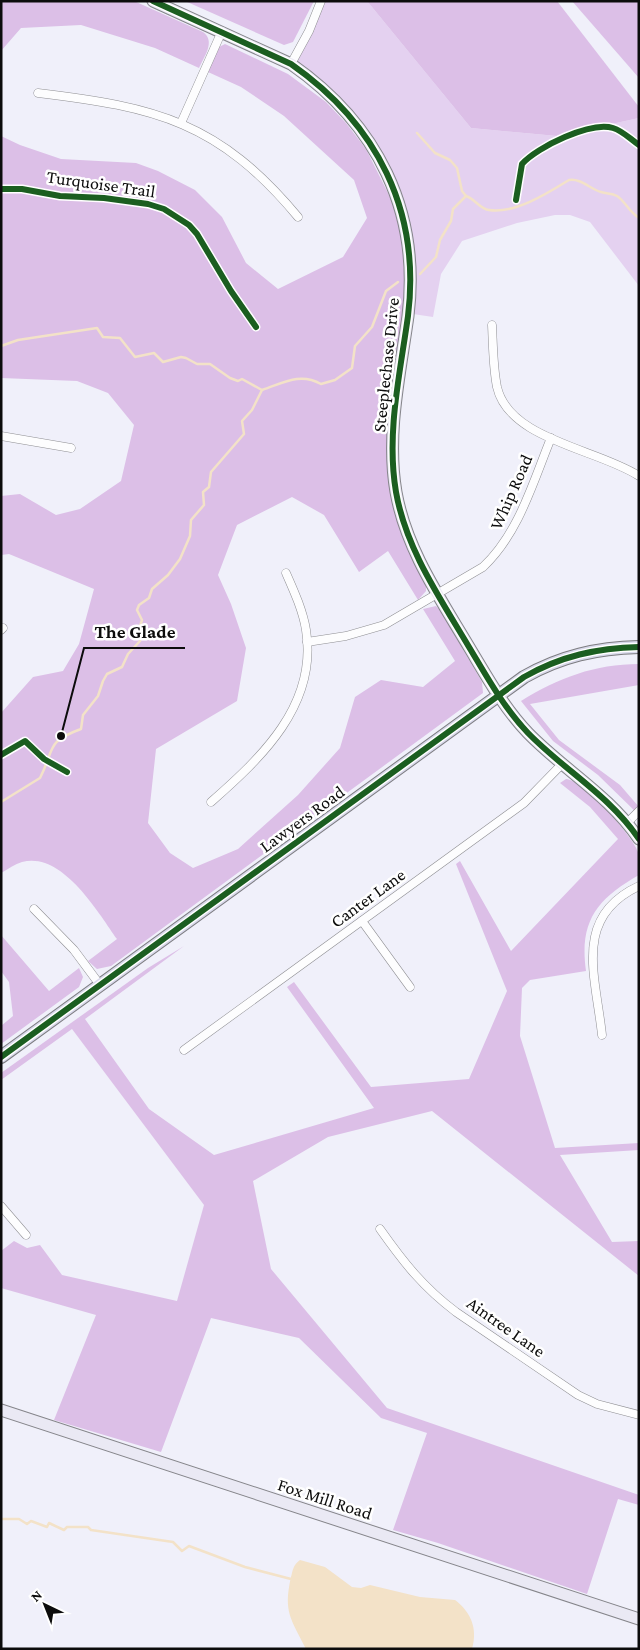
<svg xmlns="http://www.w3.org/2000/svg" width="640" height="1650" viewBox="0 0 640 1650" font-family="'Crimson Pro',serif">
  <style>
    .green { fill: #e4d1f0 }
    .forest { fill: #dcbfe7 }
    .water { fill: #f3e2c8 }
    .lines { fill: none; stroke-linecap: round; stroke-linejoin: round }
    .stream { stroke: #f3e2c8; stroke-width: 2.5 }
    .street-casing { stroke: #8f8f93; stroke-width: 9 }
    .secondary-casing { stroke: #85858a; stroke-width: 13 }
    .primary-casing { stroke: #7c7c80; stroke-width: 14 }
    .street { stroke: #fdfdfe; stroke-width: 8 }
    .secondary { stroke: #eae9f4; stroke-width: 11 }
    .primary { stroke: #d9d9eb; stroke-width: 12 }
    .cycleway-casing { stroke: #fff; stroke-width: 9 }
    .cycleway { stroke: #1b5e20; stroke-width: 6 }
    .labels { text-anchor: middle; stroke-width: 5; stroke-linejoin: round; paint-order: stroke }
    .street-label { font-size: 18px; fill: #0c0c0c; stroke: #fff }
    .leader { fill: none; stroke: #0c0c0c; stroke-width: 2 }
    .callout-dot { fill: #0c0c0c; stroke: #fff; stroke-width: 2 }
    .callout-label { font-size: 19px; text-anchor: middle; font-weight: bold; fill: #0c0c0c; stroke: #fff; stroke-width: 5; stroke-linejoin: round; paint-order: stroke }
  </style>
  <rect width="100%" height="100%" fill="#f0f0fa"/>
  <!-- green -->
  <path class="green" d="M321,1H367L471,128L557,136L639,118V286L590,222L570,215H555L517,223L462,241L441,274L433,317L413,314L408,244L368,139L291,64Z"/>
  <!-- forest -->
  <g class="forest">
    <path d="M1,1H134L203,32C216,41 204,57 199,68L155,48L81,25L21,28L1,51Z"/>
    <path d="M185,1H314L293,42L284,45Z"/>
    <path d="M367,1H557L639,107V118L557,136L471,128Z"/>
    <path d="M572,1H639V78Z"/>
    <path d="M225,44L288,74L326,102L346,123L366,149L392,201L403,243L405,301L390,414L408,548L426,583V591L418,600L388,551L359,572L324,515L292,497L237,525L218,575L231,604L246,648L237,701L156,749L148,823L170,853L193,868L238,849L298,795L340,748L355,697L381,680L423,687L455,661L423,609L436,606L440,610L482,682L483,693L111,966L97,969L88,961L117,939C98,912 62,851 22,862C15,864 8,869 1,873V713L33,677L63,671L79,644L94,589L9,554L1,555V496L20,494L56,515L80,509L121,481L134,425L108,393L77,381L1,378V136L20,145L61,159L136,163L158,171L195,190L222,217L246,263L278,289L343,257L367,218L354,180L284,116L241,87L208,72L219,47Z"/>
    <path d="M639,664V685L530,704L559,740L620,785L639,807V815L598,775L553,741L521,701C558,678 595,664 639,664Z"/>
    <path d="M566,779C582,779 633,836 638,852C640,858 639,869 639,875C597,899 579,921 586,971L530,980L522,988L520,1036L555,1148L639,1143V1150L560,1155L612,1242L639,1241V1276L432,1111L328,1137L253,1181L271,1269L387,1408L639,1495V1505L618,1499L587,1594L438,1543L393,1530L427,1433L381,1418L299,1338L211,1318L161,1452L54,1420L96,1315L1,1288V1251L14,1241L27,1248L40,1245L62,1275L177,1301L204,1205L72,1029L1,1080V1073L148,968L184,946L85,1019L149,1109L214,1155L374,1108L287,987L294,982L371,1087L469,1079L507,991L456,864L460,861L511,951L618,839L590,807L560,783Z"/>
    <path d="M1,935L49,991L79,968L83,977L79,987L1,1044V1026L13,1016L9,982L1,971Z"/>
  </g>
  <!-- water -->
  <path class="water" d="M300,1560L325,1567L352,1587L361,1588L370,1585L420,1597L455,1600C471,1612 478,1629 472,1649H306C291,1619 283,1612 291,1577C293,1570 293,1565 300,1560Z"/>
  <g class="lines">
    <!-- stream -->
    <g class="stream">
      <path d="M417,133L435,153L450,160L457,168L462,191L466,196"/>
      <path d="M466,196C475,199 480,209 489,210C515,214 548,193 569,180C581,178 590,189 601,192C607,194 612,193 617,196C625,201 628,211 639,218"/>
      <path d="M420,274L436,257L440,240L451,221L453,209L466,196"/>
      <path d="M1,346L18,340L97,328L103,337L120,338L135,357L154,353L163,362L181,357L186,358L197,364H210L230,378L238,381L242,379L262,390"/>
      <path d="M1,802L40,778C55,749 45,742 81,729L83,715L98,696L103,681L107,674L122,667L128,654L140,641L141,633L139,629L142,620L137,610L139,605L149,598L152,589L168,575L180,559L190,536L191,520L204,505L203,492L209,487L211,472L244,434L242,421L252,410L262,390C283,383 300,372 321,384L335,380L352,368L355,346L372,327L386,291L398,282"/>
      <path d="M1,1519H19L27,1524L31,1521L47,1527L49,1523L64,1530L67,1527H88L91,1530L173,1542L182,1551L189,1546L245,1567L291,1579"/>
    </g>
    <defs>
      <g id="street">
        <path d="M291,64L309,31L321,1"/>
        <path d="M38,93C156,107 219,122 298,217"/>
        <path d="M181,123L222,31"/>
        <path d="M492,325C493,345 493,367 497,387C509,440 598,449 639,476"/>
        <path d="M1,436L71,448"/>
        <path d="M1,630L3,628"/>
        <path d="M307,642L346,636L384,625L483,567C519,533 533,482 551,438"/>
        <path d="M211,802C261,758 318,705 306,630C303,611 294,591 286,573"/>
        <path d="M627,823L639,811"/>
        <path d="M34,909L74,950L100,985"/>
        <path d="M362,921L410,987"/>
        <path d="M602,1035C596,977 572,917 639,886"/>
        <path d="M184,1050L524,803L563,763"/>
        <path d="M1,1206L26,1235"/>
        <path d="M380,1229C404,1263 423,1287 456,1312L578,1395L597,1404L639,1415"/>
      </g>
      <g id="secondary">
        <path d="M153,1L291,64C377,124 421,211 408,316C400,374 386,434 396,492C406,549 440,598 469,647C487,677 504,708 528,733C564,770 609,795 639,839"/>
        <path d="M1,1410L639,1619"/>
      </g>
      <path id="primary" d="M1,1057L524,677C561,656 597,648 639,647"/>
    </defs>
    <!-- street casing -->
    <use href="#street" class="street-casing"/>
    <!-- secondary casing -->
    <use href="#secondary" class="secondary-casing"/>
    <!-- primary casing -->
    <use href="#primary" class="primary-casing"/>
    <!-- street -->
    <use href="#street" class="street"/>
    <!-- secondary -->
    <use href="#secondary" class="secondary"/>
    <!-- primary -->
    <use href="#primary" class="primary"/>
    <defs>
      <g id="cycleway">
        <path d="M153,1L291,64C377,124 421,211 408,316C400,374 386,434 396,492C406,549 440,598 469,647C487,677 504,708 528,733C564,770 609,795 639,839"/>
        <path d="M1,189H22L60,196L104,198L148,204L164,209L189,225L197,234L231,291L256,327"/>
        <path d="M516,200L522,164C537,147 591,121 613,128C623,131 630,139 639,145"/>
        <path d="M1,755L25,741L44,759L67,772"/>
        <path d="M1,1057L524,677C561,656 597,648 639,647"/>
      </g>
    </defs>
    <!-- cycleway casing -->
    <use href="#cycleway" class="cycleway-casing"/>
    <!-- cycleway -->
    <use href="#cycleway" class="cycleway"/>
  </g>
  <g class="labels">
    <!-- street labels -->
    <g class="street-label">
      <text transform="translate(101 184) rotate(8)" y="6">Turquoise Trail</text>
      <text transform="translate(386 365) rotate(-84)" y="6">Steeplechase Drive</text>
      <text transform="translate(511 492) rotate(-66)" y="6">Whip Road</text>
      <text transform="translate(302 819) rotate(-36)" y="6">Lawyers Road</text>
      <text transform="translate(368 898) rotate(-36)" y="6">Canter Lane</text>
      <text transform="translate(506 1327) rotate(35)" y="6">Aintree Lane</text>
      <text transform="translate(325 1499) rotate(18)" y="6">Fox Mill Road</text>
    </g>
  </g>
  <!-- callouts -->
  <path class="leader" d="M61 736L84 648H185"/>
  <circle class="callout-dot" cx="61" cy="736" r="5"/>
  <g class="callout-label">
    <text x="135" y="638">The Glade</text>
  </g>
  <!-- border -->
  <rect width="640" height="1650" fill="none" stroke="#0c0c0c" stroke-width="5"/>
  <!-- north arrow -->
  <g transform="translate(45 1605) rotate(317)" stroke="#ffffff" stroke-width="4" paint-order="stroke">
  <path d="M0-4L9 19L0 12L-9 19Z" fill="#0c0c0c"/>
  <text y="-8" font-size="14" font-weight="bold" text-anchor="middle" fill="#0c0c0c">N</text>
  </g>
</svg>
